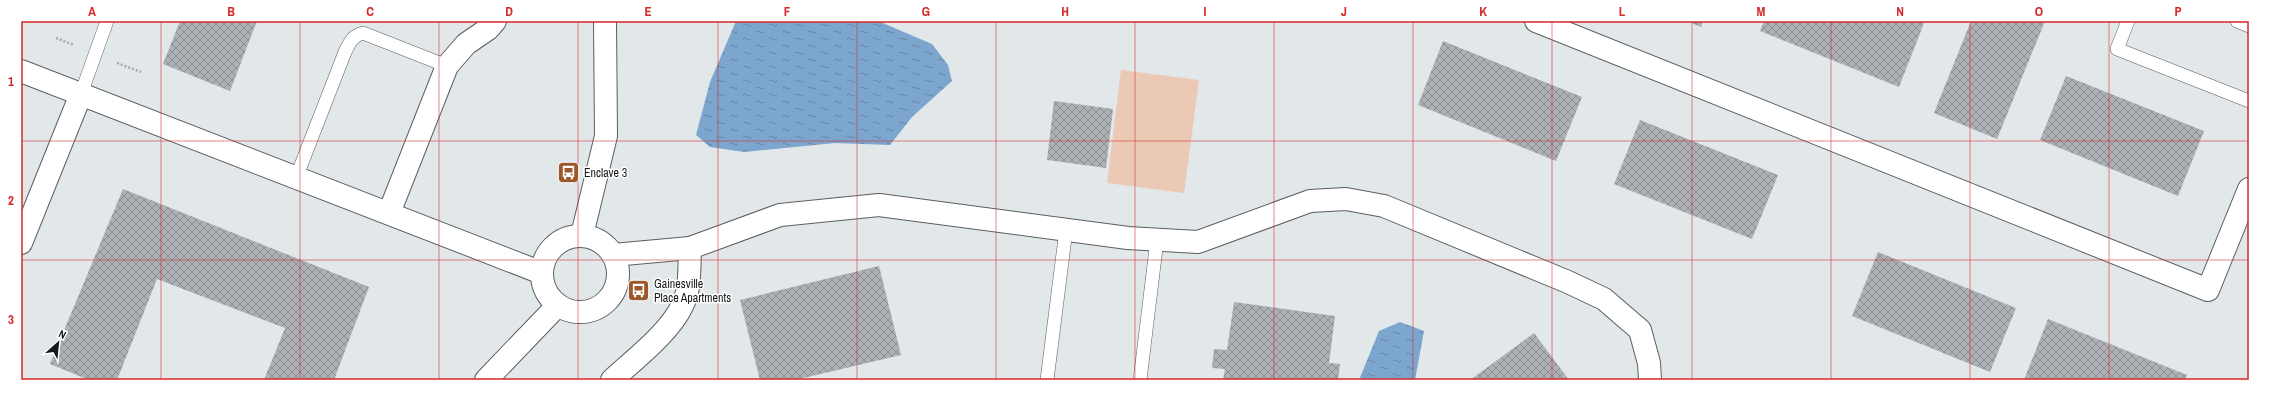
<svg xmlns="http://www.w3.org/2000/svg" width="2270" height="401" viewBox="0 0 2270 401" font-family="'Archivo Narrow',sans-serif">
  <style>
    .green { fill: #ecc9b5 }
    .water { fill: url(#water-ripples) }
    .building { fill: url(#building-cross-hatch) }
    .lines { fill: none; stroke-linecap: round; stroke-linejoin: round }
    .service-casing { stroke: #5b5e62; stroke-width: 14 }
    .minor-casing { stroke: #5b5e62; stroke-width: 24 }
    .path { stroke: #a4a8aa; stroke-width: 2.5; stroke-dasharray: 2 2; stroke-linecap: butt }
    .service { stroke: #fff; stroke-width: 13 }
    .minor { stroke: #fff; stroke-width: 22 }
    .grid { fill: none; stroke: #d62828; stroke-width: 1; stroke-opacity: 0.55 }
    .labels { text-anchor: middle; stroke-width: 3; stroke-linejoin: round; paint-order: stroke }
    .poi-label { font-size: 12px; fill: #161819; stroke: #fff; text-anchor: start }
    .neatline { fill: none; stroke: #d62828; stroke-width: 1.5 }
    .grid-label { font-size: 13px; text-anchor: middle; font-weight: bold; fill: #d62828 }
  </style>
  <defs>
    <pattern id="water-ripples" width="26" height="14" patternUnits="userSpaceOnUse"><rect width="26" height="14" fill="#7ca6cd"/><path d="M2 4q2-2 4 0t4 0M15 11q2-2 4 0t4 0" fill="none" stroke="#6586a6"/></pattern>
    <pattern id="building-cross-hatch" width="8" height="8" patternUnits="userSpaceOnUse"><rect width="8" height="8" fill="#adb0b4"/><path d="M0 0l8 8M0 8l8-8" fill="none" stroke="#8c8e92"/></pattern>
  </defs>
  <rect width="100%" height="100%" fill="#e2e7ea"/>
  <!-- green -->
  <path class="green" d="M1121,70L1199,80L1184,193L1107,183Z"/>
  <!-- water -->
  <g class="water">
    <path d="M736,21H878L932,44L948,65L952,81L912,117L890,145L835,143L744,152L710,147L696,135L710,82Z"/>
    <path d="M1400,322L1424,331L1415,380H1359L1379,331Z"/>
  </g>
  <!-- building -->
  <g class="building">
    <path d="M180,21H257L230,91L163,64Z"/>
    <path d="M1687,21H1703L1701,27Z"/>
    <path d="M1764,21H1920L1924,23L1899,87L1760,31Z"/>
    <path d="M1971,21H2045L1997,139L1934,113Z"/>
    <path d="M1443,41L1582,97L1556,161L1418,105Z"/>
    <path d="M2066,76L2204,131L2178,196L2040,140Z"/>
    <path d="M1054,101L1113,109L1106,168L1047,160Z"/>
    <path d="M1640,120L1778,175L1752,239L1614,184Z"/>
    <path d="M123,189L369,287L334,380H264L285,328L157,279L117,380H89L50,364Z"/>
    <path d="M1878,252L2016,308L1990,372L1852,316Z"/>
    <path d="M879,266L901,355L795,380H760L740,300Z"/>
    <path d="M1234,302L1335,316L1329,363L1340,364L1338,380H1223L1225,369L1212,368L1214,349L1227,350Z"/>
    <path d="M2048,319L2187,375L2185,380H2024Z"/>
    <path d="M1534,333L1569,380H1470Z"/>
  </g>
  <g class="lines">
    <defs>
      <g id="service">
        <path d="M2128,21L2117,49L2249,101"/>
        <path d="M2237,21L2249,26"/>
        <path d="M81,94L107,21"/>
        <path d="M296,178L345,52C350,42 352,36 363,33L447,66"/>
        <path d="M1047,380L1066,230"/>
        <path d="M1140,380L1157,240"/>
      </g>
      <g id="minor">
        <path d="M1536,21L2208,290L2249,189"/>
        <path d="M21,71L542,273"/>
        <path d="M389,213L447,66L466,44L488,29L495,21"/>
        <path d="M582,235L606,136L605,21"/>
        <circle cx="580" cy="274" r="38"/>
        <path d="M21,243L81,94"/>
        <path d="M613,255L690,248"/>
        <path d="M486,380L558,305"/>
        <path d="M612,380C635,359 669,333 682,306C691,289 689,267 690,248L780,215L879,205L1128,238L1198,242L1310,201L1346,199L1384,206L1568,282L1604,299L1640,330L1649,363L1650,380"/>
      </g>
    </defs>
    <!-- service casing -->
    <use href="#service" class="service-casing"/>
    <!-- minor casing -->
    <use href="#minor" class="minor-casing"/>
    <!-- path -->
    <g class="path">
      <path d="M56,38L74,45"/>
      <path d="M117,63L141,72"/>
    </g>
    <!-- service -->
    <use href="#service" class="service"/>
    <!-- minor -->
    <use href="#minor" class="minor"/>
  </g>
  <!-- grid -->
  <path class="grid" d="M161,21V380M300,21V380M439,21V380M578,21V380M718,21V380M857,21V380M996,21V380M1135,21V380M1274,21V380M1413,21V380M1552,21V380M1692,21V380M1831,21V380M1970,21V380M2109,21V380M21,141H2249M21,260H2249"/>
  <!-- icons -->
  <defs>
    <symbol id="bus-square" viewBox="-11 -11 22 22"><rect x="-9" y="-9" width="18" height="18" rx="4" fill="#9c572a" stroke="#fff"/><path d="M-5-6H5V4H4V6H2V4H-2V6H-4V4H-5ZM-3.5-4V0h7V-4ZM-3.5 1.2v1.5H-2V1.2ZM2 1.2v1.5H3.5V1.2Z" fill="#fff"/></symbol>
  </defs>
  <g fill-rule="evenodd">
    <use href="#bus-square" x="556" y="160" width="25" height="25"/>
    <use href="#bus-square" x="626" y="278" width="25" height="25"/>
  </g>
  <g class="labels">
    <!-- poi labels -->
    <g class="poi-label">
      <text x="584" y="177">Enclave 3</text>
      <text x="654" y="288">Gainesville<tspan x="654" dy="14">Place Apartments</tspan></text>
    </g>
  </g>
  <!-- border -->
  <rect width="2270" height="401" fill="none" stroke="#ffffff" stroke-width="44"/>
  <!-- north arrow -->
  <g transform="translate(58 343) rotate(27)" stroke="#ffffff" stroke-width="3" paint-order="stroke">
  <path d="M0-3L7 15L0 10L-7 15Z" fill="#161819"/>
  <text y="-6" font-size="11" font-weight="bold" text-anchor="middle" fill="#161819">N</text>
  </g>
  <rect x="22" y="22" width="2226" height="357" class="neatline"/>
  <g class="grid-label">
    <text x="92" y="16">A</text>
    <text x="231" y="16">B</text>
    <text x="370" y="16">C</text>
    <text x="509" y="16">D</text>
    <text x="648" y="16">E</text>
    <text x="787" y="16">F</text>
    <text x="926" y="16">G</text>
    <text x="1065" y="16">H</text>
    <text x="1205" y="16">I</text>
    <text x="1344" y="16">J</text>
    <text x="1483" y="16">K</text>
    <text x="1622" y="16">L</text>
    <text x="1761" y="16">M</text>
    <text x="1900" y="16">N</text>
    <text x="2039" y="16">O</text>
    <text x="2178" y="16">P</text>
    <text x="11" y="86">1</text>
    <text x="11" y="205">2</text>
    <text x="11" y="324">3</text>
  </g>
</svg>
